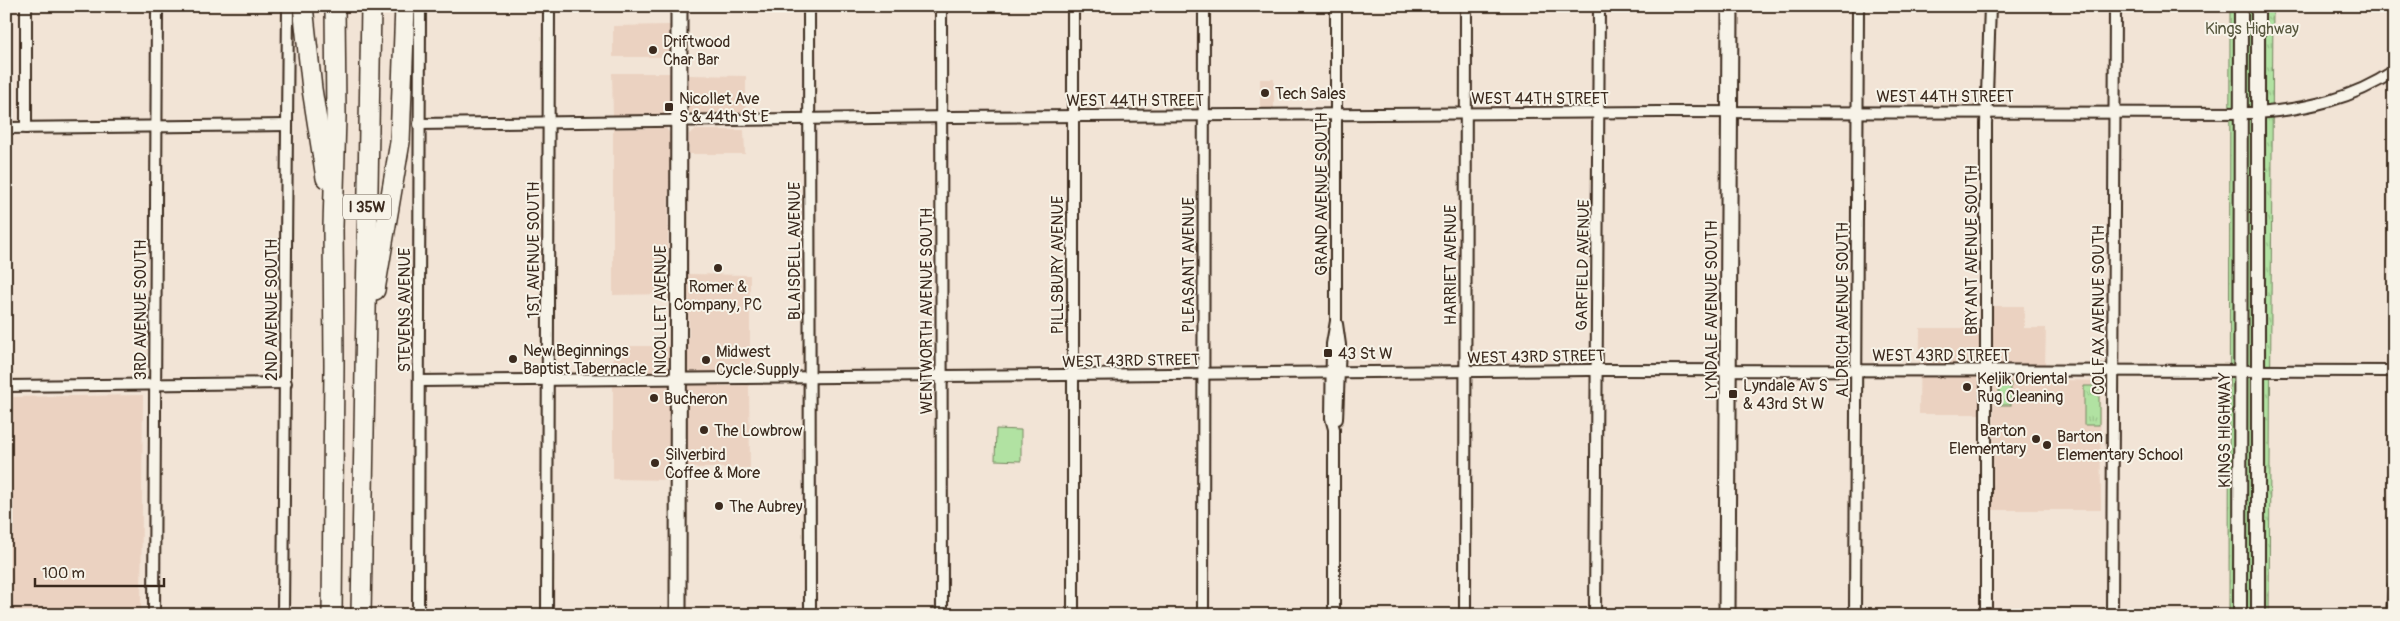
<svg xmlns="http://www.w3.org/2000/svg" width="2400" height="621" viewBox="0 0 2400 621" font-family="Pangolin,sans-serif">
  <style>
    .built { fill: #ebd2c1 }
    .green { fill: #b1e2a2; stroke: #768660 }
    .park { fill: url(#park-tufts); stroke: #768660 }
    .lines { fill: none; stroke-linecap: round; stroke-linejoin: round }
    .minor-casing { stroke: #3b2a1e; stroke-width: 14 }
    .tertiary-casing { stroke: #3b2a1e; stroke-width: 16 }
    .secondary-casing { stroke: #3b2a1e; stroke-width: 19 }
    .motorway-casing { stroke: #3b2a1e; stroke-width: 22 }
    .minor { stroke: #f7f3e8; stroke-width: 10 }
    .tertiary { stroke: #f7f3e8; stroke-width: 12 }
    .secondary { stroke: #f7f3e8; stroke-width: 15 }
    .motorway { stroke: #f7f3e8; stroke-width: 19 }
    .poi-dot { fill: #3b2a1e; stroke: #f7f3e8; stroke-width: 2 }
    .labels { text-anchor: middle; stroke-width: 4; stroke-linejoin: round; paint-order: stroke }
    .shield { fill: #f7f3e8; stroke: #73665b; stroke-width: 1 }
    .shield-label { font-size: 15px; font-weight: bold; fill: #3b2a1e }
    .park-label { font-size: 16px; fill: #58583f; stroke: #f7f3e8 }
    .poi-label { font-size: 16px; fill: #3b2a1e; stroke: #f7f3e8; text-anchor: start }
    .street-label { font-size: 16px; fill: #3b2a1e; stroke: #f7f3e8 }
  </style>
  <defs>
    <pattern id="park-tufts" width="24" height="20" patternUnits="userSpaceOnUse" patternTransform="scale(1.25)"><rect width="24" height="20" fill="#b1e2a2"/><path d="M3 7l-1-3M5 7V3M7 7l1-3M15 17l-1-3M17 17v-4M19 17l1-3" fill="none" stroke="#99c28b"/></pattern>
  </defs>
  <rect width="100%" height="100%" fill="#f2e4d6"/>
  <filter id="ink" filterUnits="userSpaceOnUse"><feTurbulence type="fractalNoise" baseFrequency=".02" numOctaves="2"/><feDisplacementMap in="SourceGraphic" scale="10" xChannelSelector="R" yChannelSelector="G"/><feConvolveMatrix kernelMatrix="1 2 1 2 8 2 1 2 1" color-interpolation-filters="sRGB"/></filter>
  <g filter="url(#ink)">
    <!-- built -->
    <g class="built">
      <path d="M670,25V57H613V26Z"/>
      <path d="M612,73H670V110L668,113L665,115L613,117Z"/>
      <path d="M688,75L746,76V113L695,115L689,112Z"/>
      <rect x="1260" y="79" width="14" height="31"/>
      <path d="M666,128L670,134L667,294L613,295V129Z"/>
      <path d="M695,130H744L745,154H689V134Z"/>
      <path d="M688,274L750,275V373H721V386L749,385L750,468H672L671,480L613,479V346H666L689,338Z"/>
      <path d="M1993,306H2024V328H2046L2045,365L1985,367L1982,414H1919L1920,328H1992Z"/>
      <path d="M1994,378L2100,381L2101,510H1993Z"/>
      <path d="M143,395L141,613L126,610L6,611V397Z"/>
    </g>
    <!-- green -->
    <g class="green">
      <rect x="1999" y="383" width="12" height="22"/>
      <path d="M996,429L1021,430V461L995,460Z"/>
    </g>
    <!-- park -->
    <g class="park">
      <path d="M2230,6H2273L2269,615H2229Z"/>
      <rect x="2084" y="386" width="15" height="39"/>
    </g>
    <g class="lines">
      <defs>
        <g id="minor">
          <path d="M809,6L810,615"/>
          <path d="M941,6L942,615"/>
          <path d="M419,124L952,117L1660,112L2258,113C2306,109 2353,99 2394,71"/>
          <path d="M6,128L287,125"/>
          <path d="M26,128V6"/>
          <path d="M1337,324L1340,345L1337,419"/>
          <path d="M419,381L1589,370L2394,371"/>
          <path d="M6,386L286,383"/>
          <path d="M154,615L157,6"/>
          <path d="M283,615L288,6"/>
          <path d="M418,615L420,6"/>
          <path d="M547,615L549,6"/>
          <path d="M1073,615V6"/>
          <path d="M1203,615L1204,6"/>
          <path d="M1334,615V429L1331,418L1332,344L1336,321V6"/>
          <path d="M1465,615L1466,6"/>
          <path d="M1595,615L1599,6"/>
          <path d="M1855,615L1858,6"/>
          <path d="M1986,615V124L1990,6"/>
          <path d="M2112,615L2115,6"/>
          <path d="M2392,615L2394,586"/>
        </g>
        <g id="tertiary">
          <path d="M2240,615L2241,6"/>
          <path d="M2258,615V6"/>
        </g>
        <g id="secondary">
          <path d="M678,615L679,6"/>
          <path d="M1727,615L1730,6"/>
        </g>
        <g id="motorway">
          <path d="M303,6L312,89L326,178"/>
          <path d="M375,290L400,142L405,6"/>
          <path d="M332,615L334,365L333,227L336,116L335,6"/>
          <path d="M361,615L371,6"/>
        </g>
      </defs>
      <!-- minor casing -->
      <use href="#minor" class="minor-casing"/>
      <!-- tertiary casing -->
      <use href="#tertiary" class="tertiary-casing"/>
      <!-- secondary casing -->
      <use href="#secondary" class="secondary-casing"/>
      <!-- motorway casing -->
      <use href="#motorway" class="motorway-casing"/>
      <!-- minor -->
      <use href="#minor" class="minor"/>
      <!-- tertiary -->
      <use href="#tertiary" class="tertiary"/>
      <!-- secondary -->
      <use href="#secondary" class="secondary"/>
      <!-- motorway -->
      <use href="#motorway" class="motorway"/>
    </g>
  </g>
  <!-- markers -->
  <g class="poi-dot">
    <circle cx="653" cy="50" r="5"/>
    <circle cx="1265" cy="93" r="5"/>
    <rect x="664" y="102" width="10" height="10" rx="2.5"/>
    <circle cx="718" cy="268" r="5"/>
    <rect x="1323" y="348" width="10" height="10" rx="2.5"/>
    <circle cx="513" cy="359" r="5"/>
    <circle cx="706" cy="360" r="5"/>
    <circle cx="1967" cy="387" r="5"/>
    <rect x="1728" y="389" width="10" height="10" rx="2.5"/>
    <circle cx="654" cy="398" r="5"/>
    <circle cx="704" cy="430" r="5"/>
    <circle cx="2036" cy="439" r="5"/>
    <circle cx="2047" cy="445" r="5"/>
    <circle cx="655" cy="463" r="5"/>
    <circle cx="719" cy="506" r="5"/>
  </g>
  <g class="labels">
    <!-- shield labels -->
    <rect class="shield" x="343" y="194.5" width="48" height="25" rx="4"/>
    <g class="shield-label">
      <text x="367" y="212">I 35W</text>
    </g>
    <!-- park labels -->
    <g class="park-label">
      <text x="2252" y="34">Kings Highway</text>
    </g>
    <!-- poi labels -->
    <g class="poi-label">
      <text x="663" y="47">Driftwood<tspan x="663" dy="18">Char Bar</tspan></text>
      <text x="1275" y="99">Tech Sales</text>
      <text x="679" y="104">Nicollet Ave<tspan x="679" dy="18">S &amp; 44th St E</tspan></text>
      <text x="718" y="292" text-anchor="middle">Romer &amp;<tspan x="718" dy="18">Company, PC</tspan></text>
      <text x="523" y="356">New Beginnings<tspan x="523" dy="18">Baptist Tabernacle</tspan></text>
      <text x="716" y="357">Midwest<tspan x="716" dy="18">Cycle Supply</tspan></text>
      <text x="1338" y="359">43 St W</text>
      <text x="1977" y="384">Keljik Oriental<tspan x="1977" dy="18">Rug Cleaning</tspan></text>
      <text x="1743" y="391">Lyndale Av S<tspan x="1743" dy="18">&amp; 43rd St W</tspan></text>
      <text x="664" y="404">Bucheron</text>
      <text x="714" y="436">The Lowbrow</text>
      <text x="2026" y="436" text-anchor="end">Barton<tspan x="2026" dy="18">Elementary</tspan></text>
      <text x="2057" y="442">Barton<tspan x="2057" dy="18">Elementary School</tspan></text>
      <text x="665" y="460">Silverbird<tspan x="665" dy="18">Coffee &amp; More</tspan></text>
      <text x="729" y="512">The Aubrey</text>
    </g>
    <!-- street labels -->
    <g class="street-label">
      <text x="1945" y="102">WEST 44TH STREET</text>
      <text x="1540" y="104">WEST 44TH STREET</text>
      <text x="1135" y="106">WEST 44TH STREET</text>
      <text transform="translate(1321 194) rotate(-90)" y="6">GRAND AVENUE SOUTH</text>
      <text transform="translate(533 250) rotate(-90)" y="6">1ST AVENUE SOUTH</text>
      <text transform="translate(1971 250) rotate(-90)" y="6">BRYANT AVENUE SOUTH</text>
      <text transform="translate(794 251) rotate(-90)" y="6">BLAISDELL AVENUE</text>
      <text transform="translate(1057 265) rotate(-90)" y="6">PILLSBURY AVENUE</text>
      <text transform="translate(1188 265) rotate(-90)" y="6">PLEASANT AVENUE</text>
      <text transform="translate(1450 265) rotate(-90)" y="6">HARRIET AVENUE</text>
      <text transform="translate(1582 265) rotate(-89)" y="6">GARFIELD AVENUE</text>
      <text transform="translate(140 310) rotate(-90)" y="6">3RD AVENUE SOUTH</text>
      <text transform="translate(271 310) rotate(-90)" y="6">2ND AVENUE SOUTH</text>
      <text transform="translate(404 310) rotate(-90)" y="6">STEVENS AVENUE</text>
      <text transform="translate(660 310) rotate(-90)" y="6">NICOLLET AVENUE</text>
      <text transform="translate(1711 310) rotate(-90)" y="6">LYNDALE AVENUE SOUTH</text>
      <text transform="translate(1842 310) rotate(-90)" y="6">ALDRICH AVENUE SOUTH</text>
      <text transform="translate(2098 310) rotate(-90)" y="6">COLFAX AVENUE SOUTH</text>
      <text transform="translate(926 311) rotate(-90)" y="6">WENTWORTH AVENUE SOUTH</text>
      <text x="1941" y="361">WEST 43RD STREET</text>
      <text transform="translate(1536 356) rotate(-1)" y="6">WEST 43RD STREET</text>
      <text transform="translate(1131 360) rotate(-1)" y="6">WEST 43RD STREET</text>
      <text transform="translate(2224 430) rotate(-90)" y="6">KINGS HIGHWAY</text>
    </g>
  </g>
  <!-- margin -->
  <rect width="2400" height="621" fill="none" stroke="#f7f3e8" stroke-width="25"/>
  <rect x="12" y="12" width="2375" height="596" fill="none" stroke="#3b2a1e" stroke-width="2" filter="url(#ink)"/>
  <!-- scale -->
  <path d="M35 578v8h129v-8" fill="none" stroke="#3b2a1e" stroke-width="2.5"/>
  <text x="42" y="578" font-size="15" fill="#3b2a1e" stroke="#f7f3e8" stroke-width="4" paint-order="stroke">100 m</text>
</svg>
